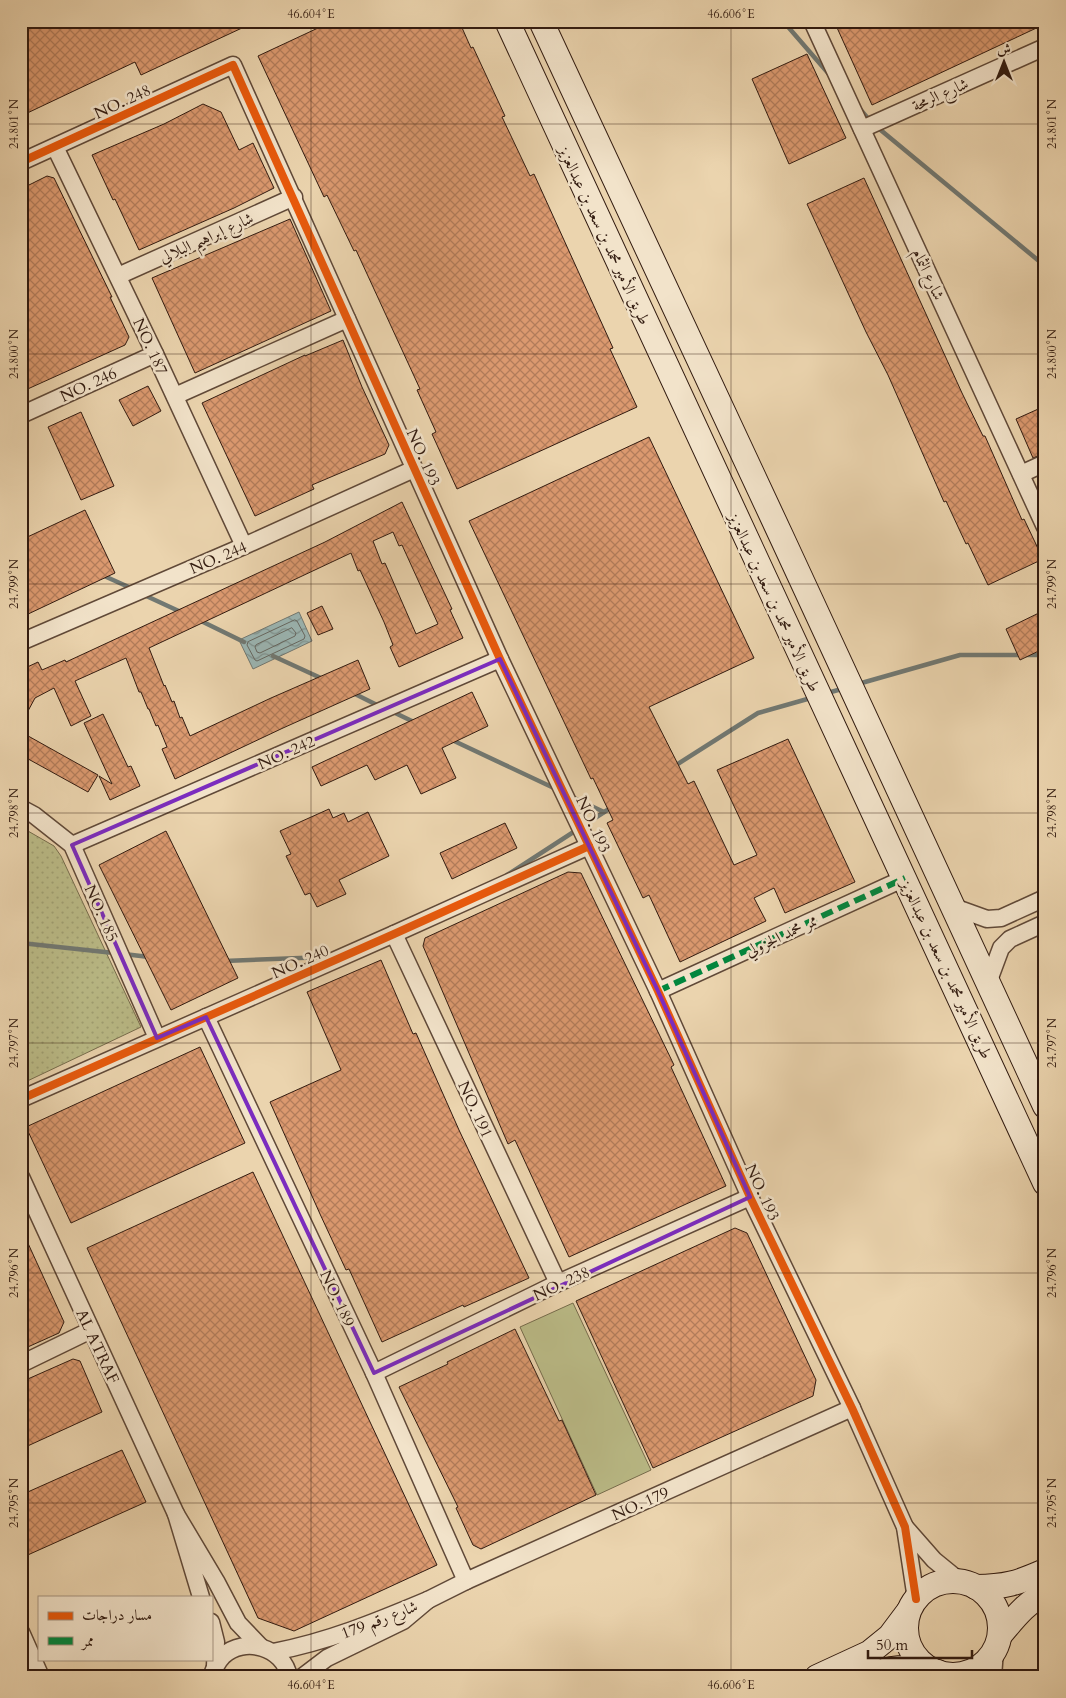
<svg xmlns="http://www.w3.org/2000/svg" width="1066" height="1698" viewBox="0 0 1066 1698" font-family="Cardo,Amiri,serif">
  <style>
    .grass { fill: url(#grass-dots); stroke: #766c4c }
    .park { fill: #bbbc88; stroke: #766c4c }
    .water { fill: url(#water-waves); stroke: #717872 }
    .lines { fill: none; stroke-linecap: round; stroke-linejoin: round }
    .shore { stroke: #666862; stroke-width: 1 }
    .stream { stroke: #717872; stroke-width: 4.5 }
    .building { fill: url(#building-cross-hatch); stroke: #321b10; fill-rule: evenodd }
    .street-casing { stroke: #604938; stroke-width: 19 }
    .secondary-casing { stroke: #321b10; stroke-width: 26 }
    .street { stroke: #f2e3ca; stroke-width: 16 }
    .secondary { stroke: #f2e3ca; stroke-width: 24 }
    .quiet { stroke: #00873e; stroke-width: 6; stroke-dasharray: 12 6; stroke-linecap: butt }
    .cycleway-casing { stroke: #f2e3ca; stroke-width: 11 }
    .cycleway { stroke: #e8590c; stroke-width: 8 }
    .marked { fill: none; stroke: #7b2cbf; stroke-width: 4; stroke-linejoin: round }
    .ticks { fill: none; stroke: #321b10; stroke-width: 1; stroke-opacity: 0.45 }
    .labels { text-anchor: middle; stroke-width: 5; stroke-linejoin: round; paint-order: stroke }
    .street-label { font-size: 16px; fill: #321b10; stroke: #f2e3ca }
    .neatline { fill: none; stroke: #321b10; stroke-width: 2 }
    .ticks-label { font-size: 12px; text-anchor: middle; fill: #321b10 }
  </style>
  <defs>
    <pattern id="grass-dots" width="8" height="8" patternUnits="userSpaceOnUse" patternTransform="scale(1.25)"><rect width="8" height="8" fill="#bbbc88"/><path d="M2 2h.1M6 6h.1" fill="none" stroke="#a1a174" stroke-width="1.8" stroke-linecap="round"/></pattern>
    <pattern id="water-waves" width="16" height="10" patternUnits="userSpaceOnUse" patternTransform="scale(1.25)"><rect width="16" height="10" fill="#9bb6b4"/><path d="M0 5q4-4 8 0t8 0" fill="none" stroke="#7f9391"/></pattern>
    <pattern id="building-cross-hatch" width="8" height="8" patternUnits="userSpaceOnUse" patternTransform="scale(1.25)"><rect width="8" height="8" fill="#db996f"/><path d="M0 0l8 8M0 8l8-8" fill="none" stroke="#b27c5a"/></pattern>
  </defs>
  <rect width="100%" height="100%" fill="#ebd4ae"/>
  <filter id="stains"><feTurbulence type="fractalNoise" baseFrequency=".004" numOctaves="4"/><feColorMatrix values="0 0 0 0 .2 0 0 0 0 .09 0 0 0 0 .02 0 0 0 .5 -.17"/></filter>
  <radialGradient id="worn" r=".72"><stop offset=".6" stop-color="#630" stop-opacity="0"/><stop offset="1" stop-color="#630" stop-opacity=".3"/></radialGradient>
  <!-- grass -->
  <path class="grass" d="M21,827L54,846L61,856L141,1027L21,1084Z"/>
  <!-- park -->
  <path class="park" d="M573,1303L651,1470L597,1495L520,1327Z"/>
  <!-- water -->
  <path class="water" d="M299,612L312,641L253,669L239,640Z"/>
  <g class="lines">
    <!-- shore -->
    <g class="shore">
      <path d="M295,620L297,621L305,636L304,639L257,661L255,660L247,645L248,642Z"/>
      <path d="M292,628L296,633L295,636L260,653L257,652L255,647L256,645Z"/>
    </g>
    <!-- stream -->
    <g class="stream">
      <path d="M783,21L828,73"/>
      <path d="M860,109L871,122"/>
      <path d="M877,127L1045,266"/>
      <path d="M102,575L133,589"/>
      <path d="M142,594L183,613"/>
      <path d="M199,620L244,642"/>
      <path d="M273,656L323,679"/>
      <path d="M858,684L960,655H1045"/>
      <path d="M353,693L379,706"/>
      <path d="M827,693L842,689"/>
      <path d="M391,711L416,723"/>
      <path d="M452,740L556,789"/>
      <path d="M673,767L758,713L811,698"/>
      <path d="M572,797L604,812"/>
      <path d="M507,875L612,807"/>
      <path d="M21,943L114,953"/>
      <path d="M124,954L149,957"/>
      <path d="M224,961L326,957"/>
    </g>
  </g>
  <!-- building -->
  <g class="building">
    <path d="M21,21H257L141,75L135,62L21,116Z"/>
    <path d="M333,21H459L471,48L473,47L505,116L502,117L530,176L534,174L613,348L610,349L637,407L457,489L432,434L436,432L417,390L420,389L356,250L354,251L327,195L324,197L258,56Z"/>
    <path d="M834,21H1045V24L872,105Z"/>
    <path d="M807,54L846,138L789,164L752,79Z"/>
    <path d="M203,104L221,112L239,150L253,143L274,188L234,208L139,250L115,199L113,200L92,155L164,124Z"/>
    <path d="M47,176L54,178L112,297H110L129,337L125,345L21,392V189Z"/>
    <path d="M864,178L962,393L983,436H985L1022,520L1024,519L1043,559L988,585L968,543L966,544L946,501L944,502L888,375L866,332L807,204Z"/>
    <path d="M290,219L331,311L195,373L152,278Z"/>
    <path d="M343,340L362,387L389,445L385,454L312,485L314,489L255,516L202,403L305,355V356Z"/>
    <path d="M148,386L161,411L133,426L119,400Z"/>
    <path d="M1045,406V453L1033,458L1016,419Z"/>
    <path d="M81,412L114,486L81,500L48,427Z"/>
    <path d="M649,437L754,658L649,707L688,784L694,781L734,865L757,855L717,770L788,739L855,882L785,913L774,888L754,898L766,921L680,962L649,895L643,898L607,823L613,820L593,778L591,779L469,521Z"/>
    <path d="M402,502L452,609L450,610L463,638L399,667L390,647L393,645L384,622L360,570L358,571L351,553L149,648L164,686L165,685L172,702L174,701L180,718L182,717L190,736L271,698L358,660L370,689L283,728L175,779L162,749L167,747L158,725L156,726L149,709H148L141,692H139L126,658L75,681L91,716L71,726L54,688L35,698L21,724V670L38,662L42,670L65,660L66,662L325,542ZM393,532L399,546L402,545L438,624L416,634L385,563L382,564L373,541Z"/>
    <path d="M85,510L115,573L26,615L21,604V540Z"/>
    <path d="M322,606L333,629L318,635L307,613Z"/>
    <path d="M1045,610V648L1020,660L1006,629Z"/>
    <path d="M472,692L488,726L442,748L456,778L421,794L407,765L375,780L367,765L321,786L312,767Z"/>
    <path d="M103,714L128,767L131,766L140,786L110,800L99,776L112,784L84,723Z"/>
    <path d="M21,732L98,775L88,792L21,755Z"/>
    <path d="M329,809L333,818L344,813L348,822L368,812L389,856L339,880L346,894L317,907L310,893L305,895L286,856L291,854L280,831Z"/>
    <path d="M505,823L517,848L452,879L440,853Z"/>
    <path d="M166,831L238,978L171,1010L99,865Z"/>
    <path d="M568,872L581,873L674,1065L671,1067L726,1186L569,1257L515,1140L508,1144L423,946L425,938Z"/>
    <path d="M381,960L413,1034L416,1033L459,1130L529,1278L464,1307L463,1305L382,1342L349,1269L346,1270L320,1214L270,1102L341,1070L307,992Z"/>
    <path d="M200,1047L245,1143L71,1223L26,1127Z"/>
    <path d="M253,1172L437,1565L294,1631L258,1618L87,1248Z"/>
    <path d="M21,1228L64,1322L59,1333L21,1350Z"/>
    <path d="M735,1228L747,1233L816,1380L813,1396L653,1468L576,1301Z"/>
    <path d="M515,1329L559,1421L562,1420L596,1495L481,1549L473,1545L456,1508L458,1507L399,1387L448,1364L447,1362Z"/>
    <path d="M73,1359L80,1361L102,1412L21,1449V1382Z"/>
    <path d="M122,1450L146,1502L21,1558V1495Z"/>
  </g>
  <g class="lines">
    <defs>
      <g id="street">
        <path d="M812,21L1045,527"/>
        <path d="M862,129L1045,47"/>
        <path d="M55,147L155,354L244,546"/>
        <path d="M21,162L233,65L500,659L658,991L750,1197L852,1408L905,1527L916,1599"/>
        <path d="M118,276L294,197"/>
        <path d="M175,396L347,319"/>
        <path d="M21,415L155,354"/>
        <path d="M1021,474L1045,463"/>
        <path d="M21,642L244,546L414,469"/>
        <path d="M21,808L34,815L72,845L157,1038"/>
        <path d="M72,845L500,659"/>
        <path d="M951,906L987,919L1001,918L1045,898"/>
        <path d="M394,934L558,1283"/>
        <path d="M988,983L1001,948L1010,939L1045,923"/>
        <path d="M658,991L905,878"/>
        <path d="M206,1017L374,1373L466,1581"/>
        <path d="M21,1099L394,934L589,846"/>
        <path d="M21,1177L176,1514"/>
        <path d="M21,1364L91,1330"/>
        <path d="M374,1373L558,1283L750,1197"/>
        <path d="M905,1527L934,1560L961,1582"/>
        <path d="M201,1597L176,1514L216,1581L238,1623L261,1647"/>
        <path d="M428,1600L466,1581L852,1408"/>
        <path d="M211,1622L216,1642L215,1666"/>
        <path d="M21,1632L41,1677"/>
        <path d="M273,1652C327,1642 378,1621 428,1600L403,1621L327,1658L302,1677"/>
        <path d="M211,1677C214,1669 217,1662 223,1656C244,1636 284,1647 289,1677"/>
        <path d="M993,1677L995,1650"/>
      </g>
      <g id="secondary">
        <path d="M507,21C684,410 867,795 1045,1183"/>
        <path d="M541,21C711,382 877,744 1045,1106"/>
        <circle cx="953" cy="1628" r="47"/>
        <path d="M976,1587C1005,1587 1018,1583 1045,1571"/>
        <path d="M1000,1635C1013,1620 1026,1602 1045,1594"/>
        <path d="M817,1677L869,1653L890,1636L908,1612"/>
        <path d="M868,1677C895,1664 908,1668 937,1672"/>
      </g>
    </defs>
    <!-- street casing -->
    <use href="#street" class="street-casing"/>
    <!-- secondary casing -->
    <use href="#secondary" class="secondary-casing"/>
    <!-- street -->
    <use href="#street" class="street"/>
    <!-- secondary -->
    <use href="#secondary" class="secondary"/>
    <!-- quiet -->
    <path class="quiet" d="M658,991L905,878"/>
    <defs>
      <g id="cycleway">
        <path d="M21,162L233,65L500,659L658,991L750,1197L852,1408L905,1527L916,1599"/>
        <path d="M21,1099L394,934L589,846"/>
      </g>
    </defs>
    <!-- cycleway casing -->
    <use href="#cycleway" class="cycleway-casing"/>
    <!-- cycleway -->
    <use href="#cycleway" class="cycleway"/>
  </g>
  <!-- marked area -->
  <path class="marked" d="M500,659L658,991L750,1197L374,1373L206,1017L157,1038L72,845Z"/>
  <!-- ticks -->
  <path class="ticks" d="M311,21V1677M731,21V1677M21,124H1045M21,354H1045M21,584H1045M21,813H1045M21,1043H1045M21,1273H1045M21,1503H1045"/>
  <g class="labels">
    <!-- street labels -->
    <g class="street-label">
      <text transform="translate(940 94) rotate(-24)" y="6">شارع الرمحة</text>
      <text transform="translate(122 101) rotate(-25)" y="6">NO. 248</text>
      <text transform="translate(605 235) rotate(65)" y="6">طريق الأمير محمد بن سعد بن عبدالعزيز</text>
      <text transform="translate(206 237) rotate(-24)" y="6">شارع إبراهيم البلالي</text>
      <text transform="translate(929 274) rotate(65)" y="6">شارع الثمام</text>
      <text transform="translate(151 346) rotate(65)" y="6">NO. 187</text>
      <text transform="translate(88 384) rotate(-25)" y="6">NO. 246</text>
      <text transform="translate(424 457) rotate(66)" y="6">NO. 193</text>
      <text transform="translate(218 557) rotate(-23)" y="6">NO. 244</text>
      <text transform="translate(775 602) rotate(65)" y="6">طريق الأمير محمد بن سعد بن عبدالعزيز</text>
      <text transform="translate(286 752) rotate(-24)" y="6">NO. 242</text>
      <text transform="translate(594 824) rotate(65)" y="6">NO. 193</text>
      <text transform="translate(102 913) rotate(66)" y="6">NO. 185</text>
      <text transform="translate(781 935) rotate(-25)" y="6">ممر محمد الجزولي</text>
      <text transform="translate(300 961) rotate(-24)" y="6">NO. 240</text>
      <text transform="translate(947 969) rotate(65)" y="6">طريق الأمير محمد بن سعد بن عبدالعزيز</text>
      <text transform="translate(476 1109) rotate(65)" y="6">NO. 191</text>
      <text transform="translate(763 1192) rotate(65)" y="6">NO. 193</text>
      <text transform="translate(561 1283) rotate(-25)" y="6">NO. 238</text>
      <text transform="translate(338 1298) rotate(65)" y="6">NO. 189</text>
      <text transform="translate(98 1346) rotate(65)" y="6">AL ATRAF</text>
      <text transform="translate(640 1503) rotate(-24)" y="6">NO. 179</text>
      <text transform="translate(379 1619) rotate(-21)" y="6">شارع رقم 179</text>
    </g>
  </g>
  <!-- margin -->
  <rect width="1066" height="1698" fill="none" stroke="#ebd4ae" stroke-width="55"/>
  <!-- legend -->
  <rect x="38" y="1596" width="175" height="65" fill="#f2e3ca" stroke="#a59380"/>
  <rect x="48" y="1612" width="25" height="8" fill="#e8590c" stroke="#a59380"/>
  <text x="82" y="1620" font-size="15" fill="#321b10">مسار دراجات</text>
  <rect x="48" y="1637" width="25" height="8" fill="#00873e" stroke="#a59380"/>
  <text x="82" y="1646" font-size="15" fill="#321b10">ممر</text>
  <!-- north arrow -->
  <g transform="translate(1004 62)" stroke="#f2e3ca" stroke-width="4" paint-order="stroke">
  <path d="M0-4L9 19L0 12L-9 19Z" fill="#321b10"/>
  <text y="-8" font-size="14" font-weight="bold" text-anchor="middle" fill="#321b10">ش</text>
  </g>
  <!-- scale -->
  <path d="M868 1650v8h104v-8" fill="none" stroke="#321b10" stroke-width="2.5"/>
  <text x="876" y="1650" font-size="15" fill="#321b10" stroke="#f2e3ca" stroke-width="4" paint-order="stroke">50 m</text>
  <rect x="28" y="28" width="1010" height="1642" class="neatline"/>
  <g class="ticks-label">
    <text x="311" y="18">46.604°E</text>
    <text x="731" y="18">46.606°E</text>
    <text transform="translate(14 124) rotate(-90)" y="4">24.801°N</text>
    <text transform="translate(1052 124) rotate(-90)" y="4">24.801°N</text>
    <text transform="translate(14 354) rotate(-90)" y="4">24.800°N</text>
    <text transform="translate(1052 354) rotate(-90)" y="4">24.800°N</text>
    <text transform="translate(14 584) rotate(-90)" y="4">24.799°N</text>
    <text transform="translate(1052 584) rotate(-90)" y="4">24.799°N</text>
    <text transform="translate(14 813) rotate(-90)" y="4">24.798°N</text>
    <text transform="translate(1052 813) rotate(-90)" y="4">24.798°N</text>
    <text transform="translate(14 1043) rotate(-90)" y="4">24.797°N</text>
    <text transform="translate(1052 1043) rotate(-90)" y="4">24.797°N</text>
    <text transform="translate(14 1273) rotate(-90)" y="4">24.796°N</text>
    <text transform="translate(1052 1273) rotate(-90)" y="4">24.796°N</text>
    <text transform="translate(14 1503) rotate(-90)" y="4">24.795°N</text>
    <text transform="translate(1052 1503) rotate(-90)" y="4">24.795°N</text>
    <text x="311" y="1689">46.604°E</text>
    <text x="731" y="1689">46.606°E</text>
  </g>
  <rect width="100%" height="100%" filter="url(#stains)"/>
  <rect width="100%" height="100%" fill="url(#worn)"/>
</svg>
